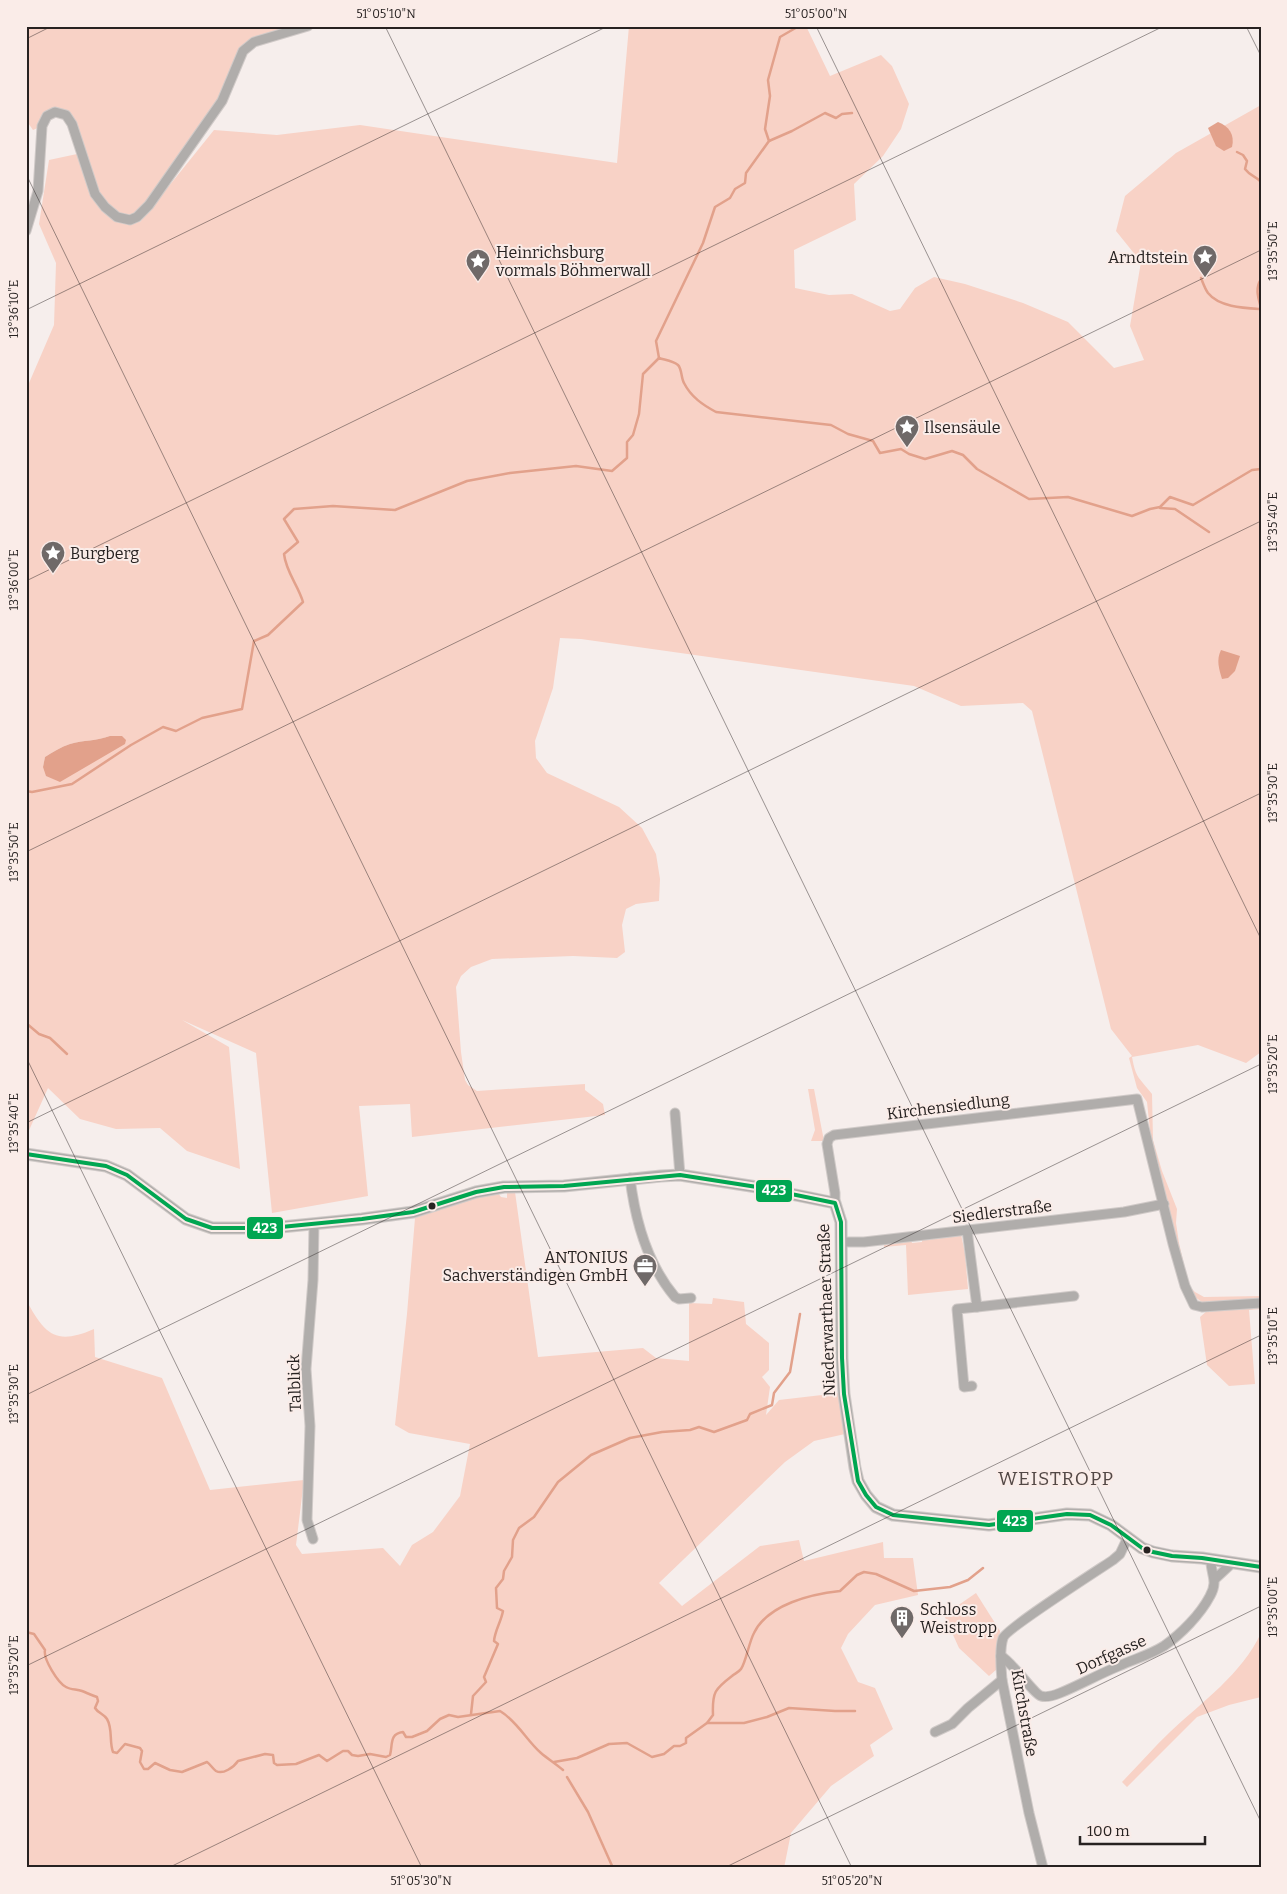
<svg xmlns="http://www.w3.org/2000/svg" width="1287" height="1894" viewBox="0 0 1287 1894" font-family="Bitter,serif">
  <style>
    .green { fill: #f8d2c6; fill-rule: evenodd }
    .water { fill: #e2a18b }
    .lines { fill: none; stroke-linecap: round; stroke-linejoin: round }
    .stream { stroke: #e2a18b; stroke-width: 2.5 }
    .minor-casing { stroke: #d0cac8; stroke-width: 11 }
    .tertiary-casing { stroke: #d0cac8; stroke-width: 13 }
    .minor { stroke: #b0adab; stroke-width: 9 }
    .tertiary { stroke: #b0adab; stroke-width: 11 }
    .bus-1-casing { stroke: #faece8; stroke-width: 8 }
    .bus-1 { stroke: #00a651; stroke-width: 4 }
    .ticks { fill: none; stroke: #272221; stroke-width: 1; stroke-opacity: 0.45 }
    .bus-dot { fill: #272221; stroke: #faece8; stroke-width: 2 }
    .labels { text-anchor: middle; stroke-width: 4; stroke-linejoin: round; paint-order: stroke }
    .poi-label { font-size: 16px; fill: #272221; stroke: #faece8; text-anchor: start }
    .street-label { font-size: 16px; fill: #272221; stroke: #faece8 }
    .quarter-label { font-size: 19px; letter-spacing: 1px; fill: #534845; stroke: #faece8 }
    .line-badge { stroke: #faece8; stroke-width: 2 }
    .badge-label { font-size: 14px; text-anchor: middle; font-weight: bold; fill: #fff }
    .neatline { fill: none; stroke: #272221; stroke-width: 2 }
    .ticks-label { font-size: 12px; text-anchor: middle; fill: #272221 }
  </style>
  <rect width="100%" height="100%" fill="#f6eeec"/>
  <!-- green -->
  <g class="green">
    <path d="M26,26H308L243,51L222,101L137,217H117L95,194L72,124L55,112L42,126L33,130L26,120Z"/>
    <path d="M629,26H806L830,76L881,55L892,66L909,104L901,129L883,156L854,184L856,220L794,250L795,288L829,295L852,294L890,311L900,309L915,288L934,277L965,284L1023,303L1068,322L1114,368L1144,360L1130,326L1141,262L1116,231L1125,196L1176,153L1261,105V1052L1246,1063L1198,1045L1132,1057C1136,1079 1139,1077 1152,1094L1153,1140L1162,1171L1177,1209L1176,1223L1179,1243L1189,1286L1195,1292L1204,1297L1261,1296V1301L1212,1304L1202,1302L1192,1295L1176,1244L1166,1197L1151,1140L1147,1102L1137,1088L1129,1058L1132,1056L1111,1029L1032,711L1023,703L961,706L914,686L581,639L560,638L553,688L535,741L536,758L547,773L619,807L642,828L656,854L660,879L659,901L636,904L626,909L622,925L625,952L617,958L573,956L492,959L471,967L461,976L456,987L461,1052L465,1080L468,1085L477,1091L585,1084V1090L603,1104L605,1115L412,1137L410,1104L359,1106L368,1196L272,1213L256,1053L182,1020L229,1047L240,1169L187,1151L160,1128L116,1129L80,1119L48,1088L26,1137V390L54,325L56,263L39,224L49,160L77,154L90,195L116,222H140L214,130L277,135L360,125L617,163ZM110,736L43,767L45,757C53,752 61,747 70,744C83,740 97,741 110,736Z"/>
    <path d="M808,1089H814L824,1141H811L815,1130Z"/>
    <path d="M507,1192H515L538,1357L643,1348L656,1358L689,1361V1303L712,1304L713,1298L744,1302L746,1324L769,1343V1370L762,1377L770,1387L766,1415L779,1400L839,1393L845,1434L814,1441L785,1462L659,1583L682,1606L760,1546L799,1540L804,1561L883,1542L884,1558H913L918,1595L875,1605L848,1634L841,1648L858,1682L875,1688L893,1729L870,1745L874,1756L831,1786L791,1833L784,1868H26V1300C45,1334 55,1346 94,1329L95,1357L162,1378L210,1490L304,1480L296,1545L302,1554L383,1548L400,1566L412,1545L433,1532L460,1496L470,1444L409,1433L395,1425L407,1314L415,1218L476,1198L498,1193L501,1197L507,1198Z"/>
    <path d="M961,1234L965,1254L968,1289L908,1295L906,1245L884,1247V1244L911,1240L912,1243L922,1242V1238Z"/>
    <path d="M1261,1307V1309L1249,1310L1255,1384L1229,1386L1207,1365L1200,1317L1207,1311Z"/>
    <path d="M976,1593L1000,1631L997,1669L989,1676L959,1648L944,1615Z"/>
    <path d="M1261,1633V1697L1229,1705L1197,1717L1127,1787L1122,1782C1138,1766 1153,1748 1170,1732C1202,1702 1242,1674 1261,1633Z"/>
  </g>
  <!-- water -->
  <g class="water">
    <path d="M1218,122C1229,126 1235,135 1232,147L1224,151L1216,146L1208,128Z"/>
    <path d="M1221,650L1240,656L1235,671L1228,678L1222,679C1219,669 1216,660 1221,650Z"/>
    <path d="M110,736H122L126,740L125,744L60,782L46,776L43,767L45,757C53,752 61,747 70,744C83,740 97,741 110,736Z"/>
  </g>
  <g class="lines">
    <!-- stream -->
    <g class="stream">
      <path d="M769,141L792,131L825,113L836,118L842,114L852,113"/>
      <path d="M1237,152L1243,155L1247,161L1245,169C1251,177 1256,176 1261,182"/>
      <path d="M1201,278C1203,283 1205,289 1208,293C1219,307 1244,308 1261,309"/>
      <path d="M1261,279C1255,289 1258,297 1261,308"/>
      <path d="M659,358L656,341L703,243L715,207L730,198L735,189L745,183L746,173L769,141L765,129L770,96L768,80L780,37L799,26"/>
      <path d="M1160,508L1175,509L1209,532"/>
      <path d="M26,791L32,792L72,784L131,745L163,727L176,731L202,718L242,709L254,641L268,635L303,602C298,585 286,572 284,554L298,542L284,519L294,509L333,506L395,510L467,481L510,473L576,466L612,471L627,458V442L633,435L639,414L643,374L659,358C665,360 673,361 678,365C682,369 681,378 684,383C691,397 703,405 716,412L831,425L848,434L873,441L880,453L901,449L909,454L925,459L952,451L963,455L977,469L1029,499L1068,497L1132,516L1150,509L1160,507L1170,497L1193,505L1252,470L1261,469"/>
      <path d="M26,1023L39,1034L50,1038L67,1054"/>
      <path d="M26,1632L34,1634L45,1650C43,1659 58,1683 66,1687C71,1690 77,1689 82,1691C87,1693 91,1695 97,1697L98,1701L95,1708C98,1713 104,1714 107,1719C113,1729 109,1742 113,1752L117,1753L125,1744L140,1748L142,1751L140,1762L144,1769H148L155,1763L170,1770L182,1772L207,1762C210,1764 213,1769 216,1771C223,1775 234,1767 238,1761L265,1754L273,1755L274,1763L277,1765L296,1764L319,1755L327,1761L343,1751H348L352,1755L358,1756L370,1754L386,1757L390,1755C393,1744 389,1734 403,1732L406,1737H412L427,1731L440,1719L449,1715L458,1717L500,1711C517,1721 527,1741 541,1753C548,1759 556,1764 563,1770"/>
      <path d="M471,1714L473,1696L486,1682L484,1677L498,1644L494,1641C495,1630 501,1622 503,1611L497,1608L496,1588L503,1579L504,1571L512,1557L513,1540L519,1528L534,1517L558,1482L591,1455L630,1438L662,1432L690,1430L699,1427L714,1432L747,1420L750,1414L772,1405L774,1393L790,1372L800,1314"/>
      <path d="M707,1723H744L767,1717L789,1708L835,1711H855"/>
      <path d="M554,1762L577,1758L609,1744L627,1743L652,1757L664,1754L674,1746H680L686,1743V1738L707,1723L713,1715C712,1692 715,1689 732,1676C734,1674 739,1672 741,1669C746,1662 749,1642 754,1633C768,1604 812,1594 840,1591L857,1575L864,1572L876,1574L914,1591L950,1587L968,1580L983,1568"/>
      <path d="M567,1777L588,1812L613,1868"/>
    </g>
    <defs>
      <g id="minor">
        <path d="M26,231L38,191L42,126L47,116L55,112L66,115L72,124L95,194L105,207L117,217L130,220L137,217L149,205L222,101L243,51L254,42L308,26"/>
        <path d="M675,1113L680,1175"/>
        <path d="M630,1178C635,1219 648,1265 675,1297L679,1299L691,1298"/>
        <path d="M835,1203V1193L827,1144L829,1138L834,1135L1137,1099L1173,1244L1185,1286L1194,1305L1202,1307L1261,1303"/>
        <path d="M967,1230L977,1307L1074,1296"/>
        <path d="M842,1242H864L1124,1212L1164,1204"/>
        <path d="M972,1386L964,1387L957,1309L977,1307"/>
        <path d="M313,1539L307,1520L310,1426L306,1369L313,1280L314,1224"/>
        <path d="M1215,1579L1229,1566V1563"/>
        <path d="M1001,1656C1013,1663 1034,1694 1041,1696C1047,1698 1055,1695 1060,1693C1080,1685 1099,1674 1119,1666C1134,1659 1150,1655 1164,1646C1181,1634 1200,1615 1210,1596C1219,1580 1210,1574 1211,1559"/>
        <path d="M935,1732L952,1724L968,1708L1002,1680"/>
        <path d="M1043,1868L1029,1813L1002,1680C1001,1668 999,1650 1003,1638C1006,1629 1098,1570 1113,1560L1120,1554L1128,1537"/>
      </g>
      <path id="tertiary" d="M26,1154L106,1166L127,1175L186,1219L212,1228H271L362,1219L413,1212L476,1192L504,1187L564,1186L661,1176L680,1175L757,1187L835,1203L841,1222L842,1358L844,1394L855,1468L858,1481L866,1495L876,1507L893,1515L989,1525L1067,1514L1090,1515L1111,1525L1142,1548L1153,1552L1172,1556L1202,1558L1261,1567"/>
    </defs>
    <!-- minor casing -->
    <use href="#minor" class="minor-casing"/>
    <!-- tertiary casing -->
    <use href="#tertiary" class="tertiary-casing"/>
    <!-- minor -->
    <use href="#minor" class="minor"/>
    <!-- tertiary -->
    <use href="#tertiary" class="tertiary"/>
    <defs>
      <path id="bus-1" d="M26,1154L106,1166L127,1175L186,1219L212,1228H271L362,1219L413,1212L476,1192L504,1187L564,1186L680,1175L757,1187L835,1203L841,1222L842,1358L844,1394L858,1481L866,1495L876,1507L893,1515L989,1525L1067,1514L1090,1515L1111,1525L1142,1548L1153,1552L1172,1556L1202,1558L1261,1567"/>
    </defs>
    <!-- bus-1 casing -->
    <use href="#bus-1" class="bus-1-casing"/>
    <!-- bus-1 -->
    <use href="#bus-1" class="bus-1"/>
  </g>
  <!-- ticks -->
  <path class="ticks" d="M385,26L1261,1822M816,26L1261,939M1246,26L1261,56M26,39L52,26M26,174L852,1868M26,310L608,26M26,581L1164,26M26,852L1261,250M26,1057L422,1868M26,1123L1261,521M26,1395L1261,793M26,1666L1261,1064M168,1868L1261,1335M724,1868L1261,1606"/>
  <!-- icons -->
  <defs>
    <symbol id="sight-pin" viewBox="-11 -11 22 30"><path d="M0 17L-7.5 6A9.5 9.5 0 1 1 7.5 6Z" fill="#6f6968" stroke="#faece8"/><path d="M0-6L1.8-2.2L6-1.7L2.9 1.2L3.7 5.4L0 3.3L-3.7 5.4L-2.9 1.2L-6-1.7L-1.8-2.2Z" fill="#fff"/></symbol>
    <symbol id="office-pin" viewBox="-11 -11 22 30"><path d="M0 17L-7.5 6A9.5 9.5 0 1 1 7.5 6Z" fill="#6f6968" stroke="#faece8"/><path d="M-6-3h4V-5.5h4V-3h4V5H-6ZM-1-4.5V-3h2v-1.5ZM-6 0V1H6V0Z" fill="#fff"/></symbol>
    <symbol id="building-pin" viewBox="-11 -11 22 30"><path d="M0 17L-7.5 6A9.5 9.5 0 1 1 7.5 6Z" fill="#6f6968" stroke="#faece8"/><path d="M-4-6H4V6H1V3H-1V6H-4ZM-2.5-4.3h1.7v1.8h-1.7ZM.8-4.3h1.7v1.8H.8ZM-2.5-1h1.7V.8h-1.7ZM.8-1h1.7V.8H.8Z" fill="#fff"/></symbol>
  </defs>
  <g fill-rule="evenodd">
    <use href="#sight-pin" x="1191" y="243" width="28" height="38"/>
    <use href="#sight-pin" x="464" y="247" width="28" height="38"/>
    <use href="#sight-pin" x="893" y="413" width="28" height="38"/>
    <use href="#sight-pin" x="39" y="539" width="28" height="38"/>
    <use href="#office-pin" x="631" y="1252" width="28" height="38"/>
    <use href="#building-pin" x="888" y="1604" width="28" height="38"/>
  </g>
  <!-- markers -->
  <g class="bus-dot">
    <circle cx="432" cy="1206" r="4.5"/>
    <circle cx="1147" cy="1550" r="4.5"/>
  </g>
  <g class="labels">
    <!-- poi labels -->
    <g class="poi-label">
      <text x="496" y="258">Heinrichsburg<tspan x="496" dy="18">vormals Böhmerwall</tspan></text>
      <text x="1188" y="263" text-anchor="end">Arndtstein</text>
      <text x="924" y="433">Ilsensäule</text>
      <text x="70" y="559">Burgberg</text>
      <text x="628" y="1263" text-anchor="end">ANTONIUS<tspan x="628" dy="18">Sachverständigen GmbH</tspan></text>
      <text x="920" y="1615">Schloss<tspan x="920" dy="18">Weistropp</tspan></text>
    </g>
    <!-- street labels -->
    <g class="street-label">
      <text transform="translate(948 1106) rotate(-7)" y="6">Kirchensiedlung</text>
      <text transform="translate(1002 1211) rotate(-7)" y="6">Siedlerstraße</text>
      <text transform="translate(826 1310) rotate(-92)" y="6">Niederwarthaer Straße</text>
      <text transform="translate(294 1383) rotate(-92)" y="6">Talblick</text>
      <text transform="translate(1111 1654) rotate(-24)" y="6">Dorfgasse</text>
      <text transform="translate(1025 1713) rotate(80)" y="6">Kirchstraße</text>
    </g>
    <!-- quarter labels -->
    <g class="quarter-label">
      <text x="1056" y="1485">WEISTROPP</text>
    </g>
  </g>
  <g class="line-badge">
    <rect x="755" y="1179" width="38" height="24" rx="5" fill="#00a651"/>
    <rect x="246" y="1216" width="38" height="24" rx="5" fill="#00a651"/>
    <rect x="996" y="1509" width="38" height="24" rx="5" fill="#00a651"/>
  </g>
  <g class="badge-label">
    <text x="774" y="1195">423</text>
    <text x="265" y="1233">423</text>
    <text x="1015" y="1526">423</text>
  </g>
  <!-- border -->
  <rect width="1287" height="1894" fill="none" stroke="#faece8" stroke-width="55"/>
  <!-- scale -->
  <path d="M1080 1836v8h125v-8" fill="none" stroke="#272221" stroke-width="2.5"/>
  <text x="1087" y="1836" font-size="15" fill="#272221" stroke="#faece8" stroke-width="4" paint-order="stroke">100 m</text>
  <rect x="28" y="28" width="1232" height="1838" class="neatline"/>
  <g class="ticks-label">
    <text x="386" y="18">51°05'10"N</text>
    <text x="816" y="18">51°05'00"N</text>
    <text transform="translate(1273 251) rotate(-90)" y="4">13°35'50"E</text>
    <text transform="translate(14 309) rotate(-90)" y="4">13°36'10"E</text>
    <text transform="translate(1273 522) rotate(-90)" y="4">13°35'40"E</text>
    <text transform="translate(14 580) rotate(-90)" y="4">13°36'00"E</text>
    <text transform="translate(1273 793) rotate(-90)" y="4">13°35'30"E</text>
    <text transform="translate(14 852) rotate(-90)" y="4">13°35'50"E</text>
    <text transform="translate(1273 1064) rotate(-90)" y="4">13°35'20"E</text>
    <text transform="translate(14 1123) rotate(-90)" y="4">13°35'40"E</text>
    <text transform="translate(1273 1336) rotate(-90)" y="4">13°35'10"E</text>
    <text transform="translate(14 1394) rotate(-90)" y="4">13°35'30"E</text>
    <text transform="translate(1273 1607) rotate(-90)" y="4">13°35'00"E</text>
    <text transform="translate(14 1665) rotate(-90)" y="4">13°35'20"E</text>
    <text x="421" y="1885">51°05'30"N</text>
    <text x="852" y="1885">51°05'20"N</text>
  </g>
</svg>
